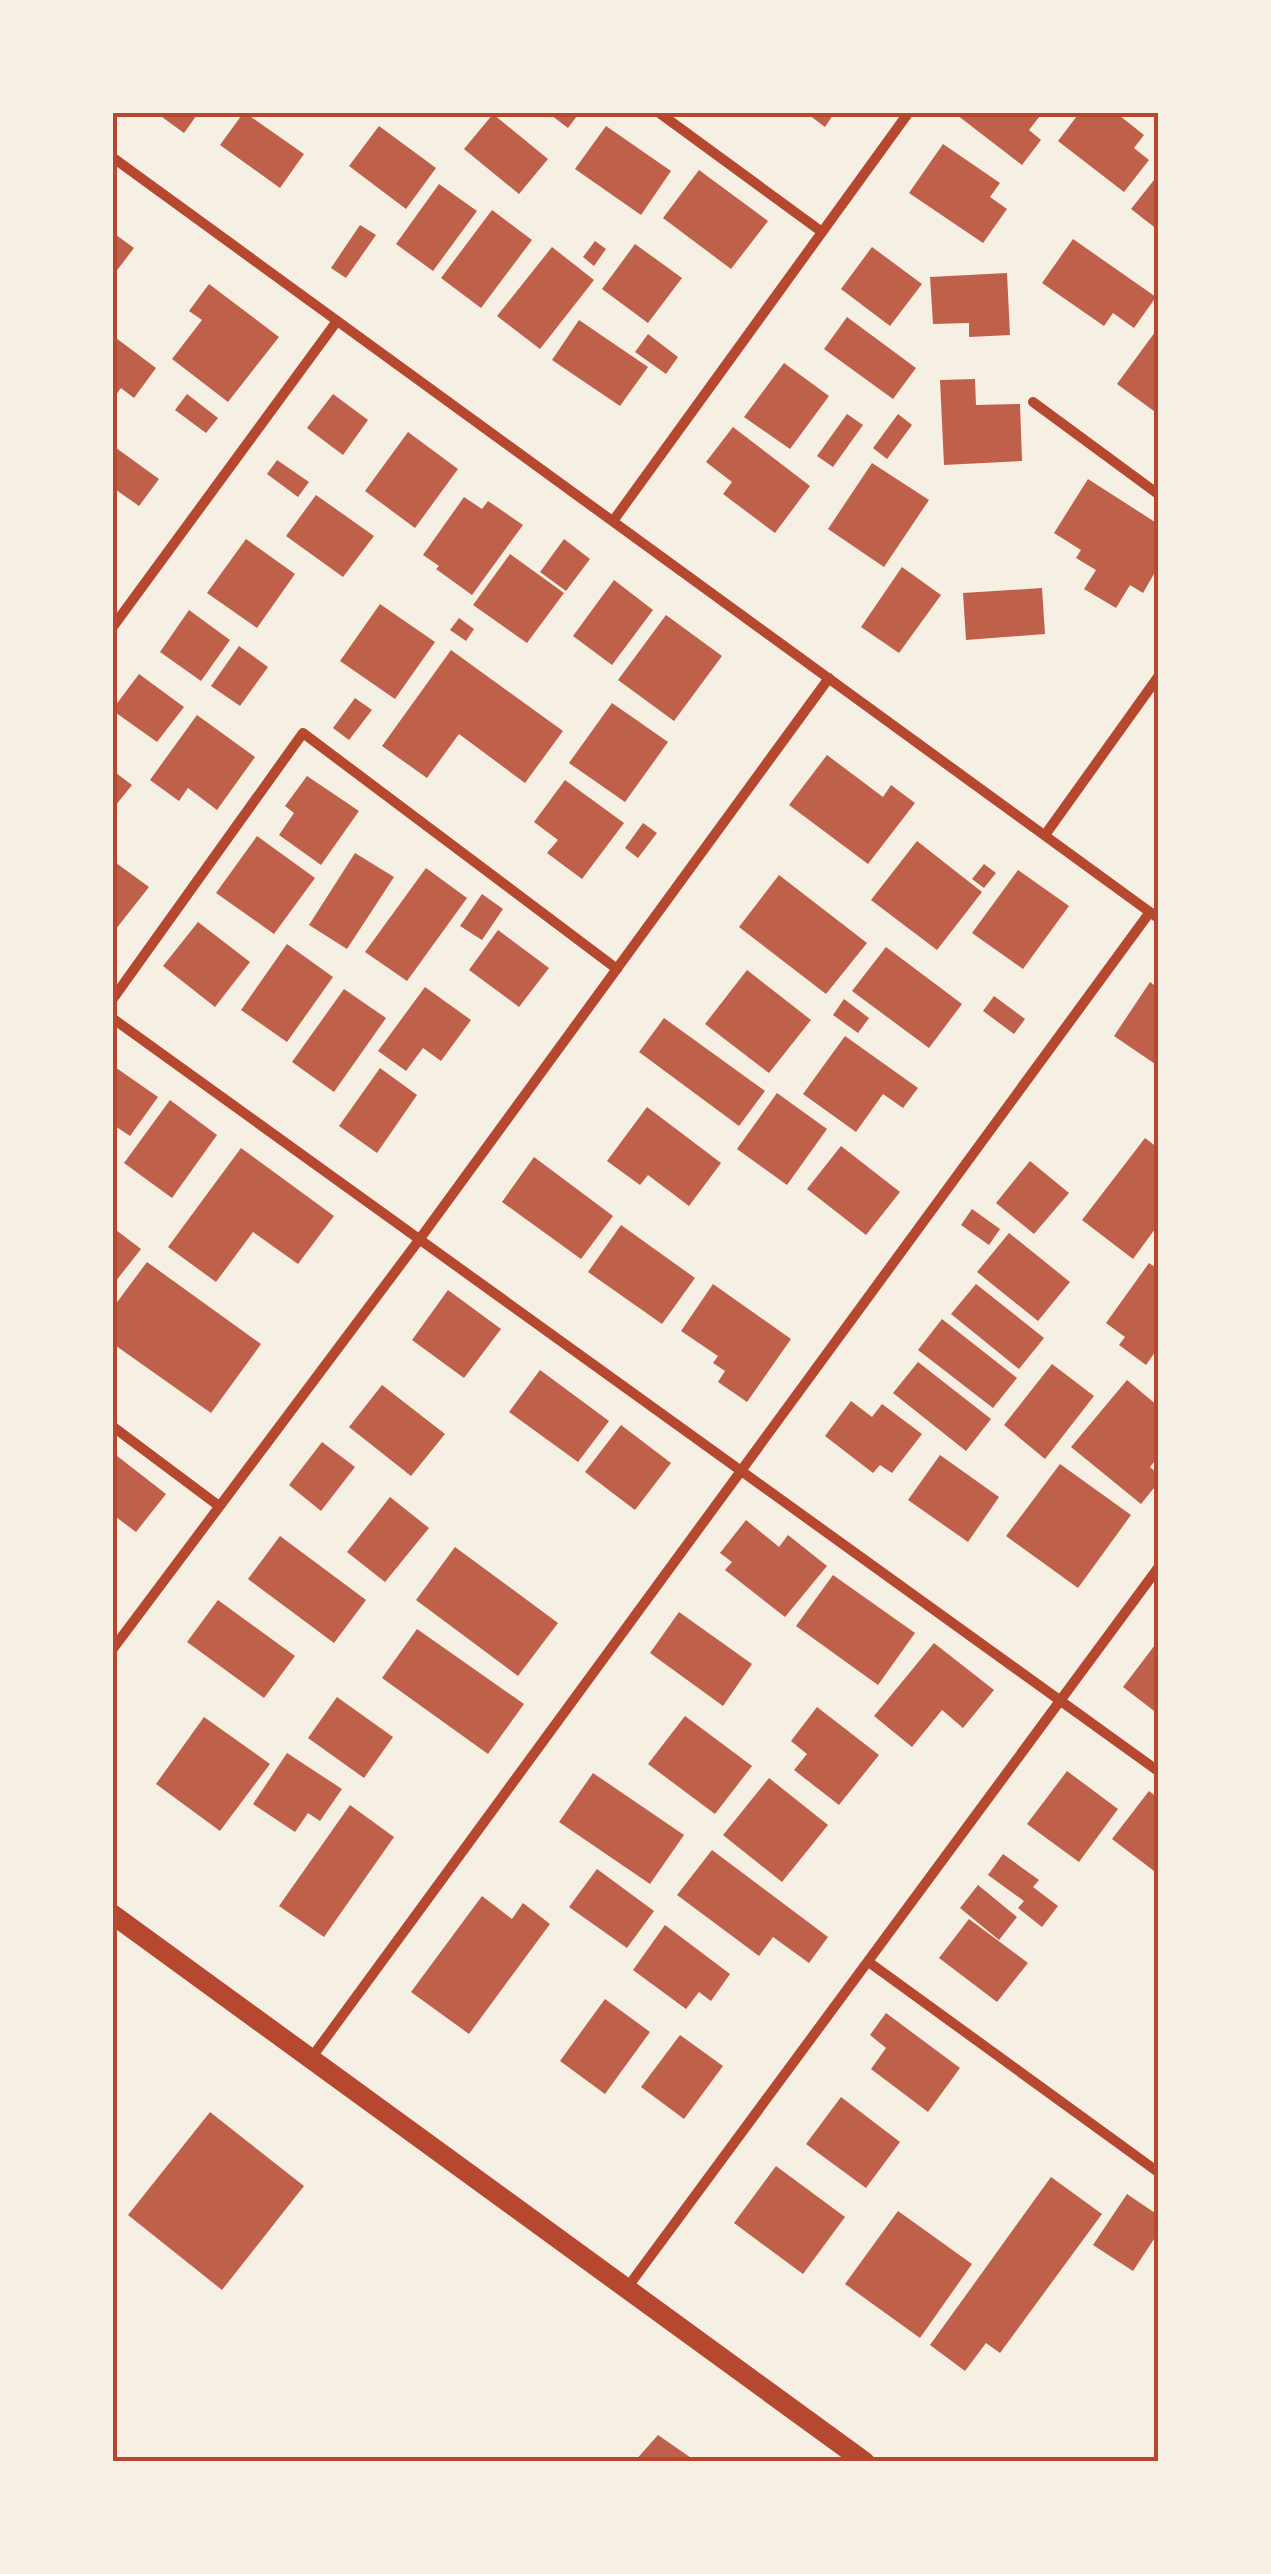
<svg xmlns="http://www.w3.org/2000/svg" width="1271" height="2574" viewBox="0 0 1271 2574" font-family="Rubik,sans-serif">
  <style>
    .building { fill: #bf614a }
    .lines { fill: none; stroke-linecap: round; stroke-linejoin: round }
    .minor { stroke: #b5482f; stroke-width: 10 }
    .secondary { stroke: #b5482f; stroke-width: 20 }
    .neatline { fill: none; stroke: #b5482f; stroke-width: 4 }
  </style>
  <rect width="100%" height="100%" fill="#f6efe4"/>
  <!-- building -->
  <g class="building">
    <path d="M155,112H199L184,133Z"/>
    <path d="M244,112L304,154L280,188L220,145Z"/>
    <path d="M547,112H580L568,128Z"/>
    <path d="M805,112H835L825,127Z"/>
    <path d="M959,112H1043L1029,130L1041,140L1022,165L957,115Z"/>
    <path d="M1080,112H1115L1144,135L1134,148L1149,160L1124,192L1058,141Z"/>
    <path d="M493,114L548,159L519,194L464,149Z"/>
    <path d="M379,126L436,168L406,209L349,166Z"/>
    <path d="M606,126L671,171L641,215L575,169Z"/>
    <path d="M943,144L1000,183L990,197L1007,209L983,243L909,193Z"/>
    <path d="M699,170L768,221L731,269L663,218Z"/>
    <path d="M1158,175V230L1131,209Z"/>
    <path d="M439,184L477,211L433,271L396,244Z"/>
    <path d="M492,210L532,240L481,308L441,278Z"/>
    <path d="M360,225L376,235L346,278L331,268Z"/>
    <path d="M112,232L134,248L112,277Z"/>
    <path d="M1073,239L1156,297L1134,328L1113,313L1104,326L1042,283Z"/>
    <path d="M595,241L606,249L594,266L583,257Z"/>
    <path d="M635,244L682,278L648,323L602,289Z"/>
    <path d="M552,247L594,280L540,349L497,316Z"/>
    <path d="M872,247L922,284L890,326L841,289Z"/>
    <path d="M1007,273L1010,335L969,337V323L933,324L930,277Z"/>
    <path d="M209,284L279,337L228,402L172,359L202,320L189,311Z"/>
    <path d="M847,317L916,368L893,399L824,349Z"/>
    <path d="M579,320L648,367L620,406L552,360Z"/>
    <path d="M1158,328V414L1117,384Z"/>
    <path d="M648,334L678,357L666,374L635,352Z"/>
    <path d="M112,335L156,368L134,398L121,388L112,400Z"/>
    <path d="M784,363L829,396L790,449L744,417Z"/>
    <path d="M975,379L976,405L1020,404L1022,461L944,465L940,380Z"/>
    <path d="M187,394L218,418L206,433L175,410Z"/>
    <path d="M333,394L368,420L343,455L307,428Z"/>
    <path d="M847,414L863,425L833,467L817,456Z"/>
    <path d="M898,414L912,425L887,459L873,448Z"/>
    <path d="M733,427L810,486L775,533L723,494L732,482L706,462Z"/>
    <path d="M408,432L458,469L415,528L365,491Z"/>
    <path d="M112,445L159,479L139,506L112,487Z"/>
    <path d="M277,460L309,482L298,497L267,474Z"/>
    <path d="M872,463L929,500L884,567L828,529Z"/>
    <path d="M1088,479L1158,524V567L1143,593L1130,585L1116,608L1084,589L1096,570L1076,558L1081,550L1054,533Z"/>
    <path d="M316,495L374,536L343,577L286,536Z"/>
    <path d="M464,497L482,509L488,501L523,525L472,595L436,569L439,566L423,555Z"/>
    <path d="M246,539L295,574L257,628L207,593Z"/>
    <path d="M564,539L590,559L566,591L540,572Z"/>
    <path d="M510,554L564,593L527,643L473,605Z"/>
    <path d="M902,567L941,595L899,653L861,627Z"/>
    <path d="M614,580L653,610L612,665L573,636Z"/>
    <path d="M1042,588L1045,634L966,640L963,593Z"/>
    <path d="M380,604L435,642L395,699L340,661Z"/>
    <path d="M189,610L230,640L201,681L160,652Z"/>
    <path d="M666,615L722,656L674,721L618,680Z"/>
    <path d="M459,618L474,629L466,641L450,630Z"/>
    <path d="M239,646L268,667L240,706L211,686Z"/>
    <path d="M451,650L563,731L525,783L459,734L427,778L382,746Z"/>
    <path d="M139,674L184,707L157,742L112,710Z"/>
    <path d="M355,698L372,710L349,740L333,728Z"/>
    <path d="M612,703L668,742L625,802L569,763Z"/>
    <path d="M197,715L255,757L217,810L188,788L179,801L150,780Z"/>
    <path d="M827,755L883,797L891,785L915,803L868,864L789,805Z"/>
    <path d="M112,770L132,785L112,810Z"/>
    <path d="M307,776L359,811L321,865L279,835L294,813L285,806Z"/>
    <path d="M565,780L624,823L582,879L547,853L558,840L534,822Z"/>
    <path d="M643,823L657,833L638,858L625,848Z"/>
    <path d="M257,836L315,878L274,934L216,893Z"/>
    <path d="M917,841L982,892L937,950L871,900Z"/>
    <path d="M355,853L394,877L347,949L309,925Z"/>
    <path d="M112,860L149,887L112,934Z"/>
    <path d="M984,864L996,873L984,888L972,879Z"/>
    <path d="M426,868L467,898L407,981L365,952Z"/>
    <path d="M1018,870L1069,906L1023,969L972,933Z"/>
    <path d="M779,875L867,943L826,994L739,927Z"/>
    <path d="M482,894L503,909L482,940L460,926Z"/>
    <path d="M198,922L250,962L215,1007L163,966Z"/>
    <path d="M498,930L549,968L519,1007L469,970Z"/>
    <path d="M287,944L333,977L287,1042L241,1010Z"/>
    <path d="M886,947L962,1004L929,1048L852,991Z"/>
    <path d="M747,970L811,1020L769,1073L705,1024Z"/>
    <path d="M1150,982L1158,988V1066L1114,1036Z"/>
    <path d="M425,987L471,1020L441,1061L423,1048L406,1071L378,1051Z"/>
    <path d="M344,989L386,1018L334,1092L292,1062Z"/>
    <path d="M994,996L1025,1019L1014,1034L983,1011Z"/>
    <path d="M844,999L869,1018L858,1033L833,1015Z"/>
    <path d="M664,1018L765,1091L739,1126L639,1052Z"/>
    <path d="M845,1036L918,1088L903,1108L883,1094L856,1132L803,1094Z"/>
    <path d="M112,1065L158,1097L130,1136L112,1124Z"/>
    <path d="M380,1068L417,1095L377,1153L339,1126Z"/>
    <path d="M777,1093L827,1129L787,1185L737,1149Z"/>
    <path d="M170,1100L217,1135L172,1198L124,1163Z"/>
    <path d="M647,1107L721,1163L689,1206L648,1175L640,1185L607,1161Z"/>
    <path d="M1145,1138L1158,1148V1225L1133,1259L1082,1220Z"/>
    <path d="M841,1146L900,1192L866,1235L807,1189Z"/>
    <path d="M241,1148L334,1216L298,1264L253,1232L216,1282L168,1247Z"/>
    <path d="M534,1157L613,1216L581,1259L502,1202Z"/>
    <path d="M1030,1161L1069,1193L1034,1234L996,1203Z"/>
    <path d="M972,1209L1000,1229L989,1245L961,1225Z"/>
    <path d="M621,1225L695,1278L662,1324L588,1272Z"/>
    <path d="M112,1227L141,1249L112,1286Z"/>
    <path d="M1009,1233L1070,1282L1038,1321L977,1272Z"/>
    <path d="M147,1262L261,1344L211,1413L112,1343V1309Z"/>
    <path d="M1149,1263L1158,1269V1348L1146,1365L1119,1345L1125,1337L1106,1323Z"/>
    <path d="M713,1284L791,1339L747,1402L718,1382L725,1371L713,1363L718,1356L681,1331Z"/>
    <path d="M976,1284L1044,1338L1019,1369L951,1314Z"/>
    <path d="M448,1290L501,1329L464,1378L412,1340Z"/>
    <path d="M942,1319L1017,1378L993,1408L918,1350Z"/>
    <path d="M918,1362L991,1419L966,1451L893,1393Z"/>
    <path d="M1052,1364L1094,1396L1045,1459L1004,1425Z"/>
    <path d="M540,1370L609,1421L578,1462L509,1412Z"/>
    <path d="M1127,1380L1158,1406V1457L1150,1467L1158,1474V1483L1141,1504L1071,1447Z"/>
    <path d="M382,1385L445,1434L411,1476L349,1427Z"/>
    <path d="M851,1401L872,1417L882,1404L922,1434L892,1473L880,1465L873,1473L825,1436Z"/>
    <path d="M621,1425L671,1463L635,1510L585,1472Z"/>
    <path d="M322,1442L355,1467L321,1511L289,1485Z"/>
    <path d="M112,1452L166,1494L136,1532L112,1514Z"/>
    <path d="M940,1455L999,1497L968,1542L908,1500Z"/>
    <path d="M1060,1464L1131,1515L1078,1588L1006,1536Z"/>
    <path d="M390,1497L429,1528L385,1582L347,1552Z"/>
    <path d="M746,1520L779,1547L788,1535L827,1566L785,1617L725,1570L732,1562L720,1553Z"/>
    <path d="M280,1536L366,1600L334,1643L248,1579Z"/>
    <path d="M455,1547L558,1623L518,1676L416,1600Z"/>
    <path d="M833,1575L915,1633L878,1685L796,1626Z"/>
    <path d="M218,1600L295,1656L264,1698L187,1642Z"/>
    <path d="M679,1612L752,1664L723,1706L650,1653Z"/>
    <path d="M417,1629L524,1704L488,1754L382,1678Z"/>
    <path d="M1158,1641V1714L1123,1687Z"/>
    <path d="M934,1643L994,1690L963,1728L942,1710L912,1747L874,1716Z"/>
    <path d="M337,1697L393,1737L364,1778L308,1738Z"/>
    <path d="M817,1707L879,1755L839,1805L794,1770L807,1754L791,1741Z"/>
    <path d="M685,1716L752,1766L715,1814L648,1764Z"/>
    <path d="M204,1717L270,1764L220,1831L156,1784Z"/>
    <path d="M287,1753L342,1789L320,1821L308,1813L295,1832L253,1804Z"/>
    <path d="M1067,1771L1118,1809L1079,1862L1027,1824Z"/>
    <path d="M593,1773L684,1835L650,1884L559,1822Z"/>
    <path d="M769,1778L828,1825L782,1882L723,1835Z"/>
    <path d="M1149,1791L1158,1798V1874L1112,1839Z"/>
    <path d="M350,1805L394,1837L324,1937L279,1906Z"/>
    <path d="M712,1850L828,1937L809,1963L773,1937L759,1956L677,1895Z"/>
    <path d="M1003,1854L1039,1880L1033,1887L1058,1906L1042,1927L1018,1908L1024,1901L988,1875Z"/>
    <path d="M597,1869L654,1911L627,1948L569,1907Z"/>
    <path d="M978,1885L1017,1917L999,1940L960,1908Z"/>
    <path d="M482,1896L512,1919L523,1903L550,1924L469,2034L411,1992Z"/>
    <path d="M969,1919L1028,1963L997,2002L939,1958Z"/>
    <path d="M665,1925L730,1974L711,2001L699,1992L686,2009L633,1970Z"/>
    <path d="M605,1999L650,2032L605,2094L560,2061Z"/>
    <path d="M886,2013L960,2068L928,2112L871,2069L886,2048L870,2035Z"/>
    <path d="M680,2035L723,2066L684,2119L641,2087Z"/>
    <path d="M841,2097L900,2142L866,2188L806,2144Z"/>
    <path d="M210,2112L304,2186L222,2290L128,2215Z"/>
    <path d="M776,2166L845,2217L803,2274L734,2223Z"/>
    <path d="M1051,2177L1102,2214L1000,2353L986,2343L965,2371L930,2345Z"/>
    <path d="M1127,2194L1158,2215V2233L1133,2271L1093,2245Z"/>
    <path d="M898,2211L972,2264L920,2338L845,2284Z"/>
    <path d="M658,2435L697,2462H634Z"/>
  </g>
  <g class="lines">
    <!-- minor -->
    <g class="minor">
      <path d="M658,112L822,232"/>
      <path d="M112,157L1158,918"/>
      <path d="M1033,402L1158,494"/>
      <path d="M613,521L909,112"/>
      <path d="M112,628L337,321"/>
      <path d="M1045,835L1158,677"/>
      <path d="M112,1000L303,733L617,969"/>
      <path d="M112,1018L1158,1771"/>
      <path d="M112,1426L219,1506"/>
      <path d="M112,1650L419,1240L829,678"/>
      <path d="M870,1963L1158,2172"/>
      <path d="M312,2057L1150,912"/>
      <path d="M627,2288L1158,1568"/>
    </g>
    <!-- secondary -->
    <path class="secondary" d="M112,1914L865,2462"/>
  </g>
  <!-- border -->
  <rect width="1271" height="2574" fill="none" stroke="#f6efe4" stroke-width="230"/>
  <rect x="115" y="115" width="1041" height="2344" class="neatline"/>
</svg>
